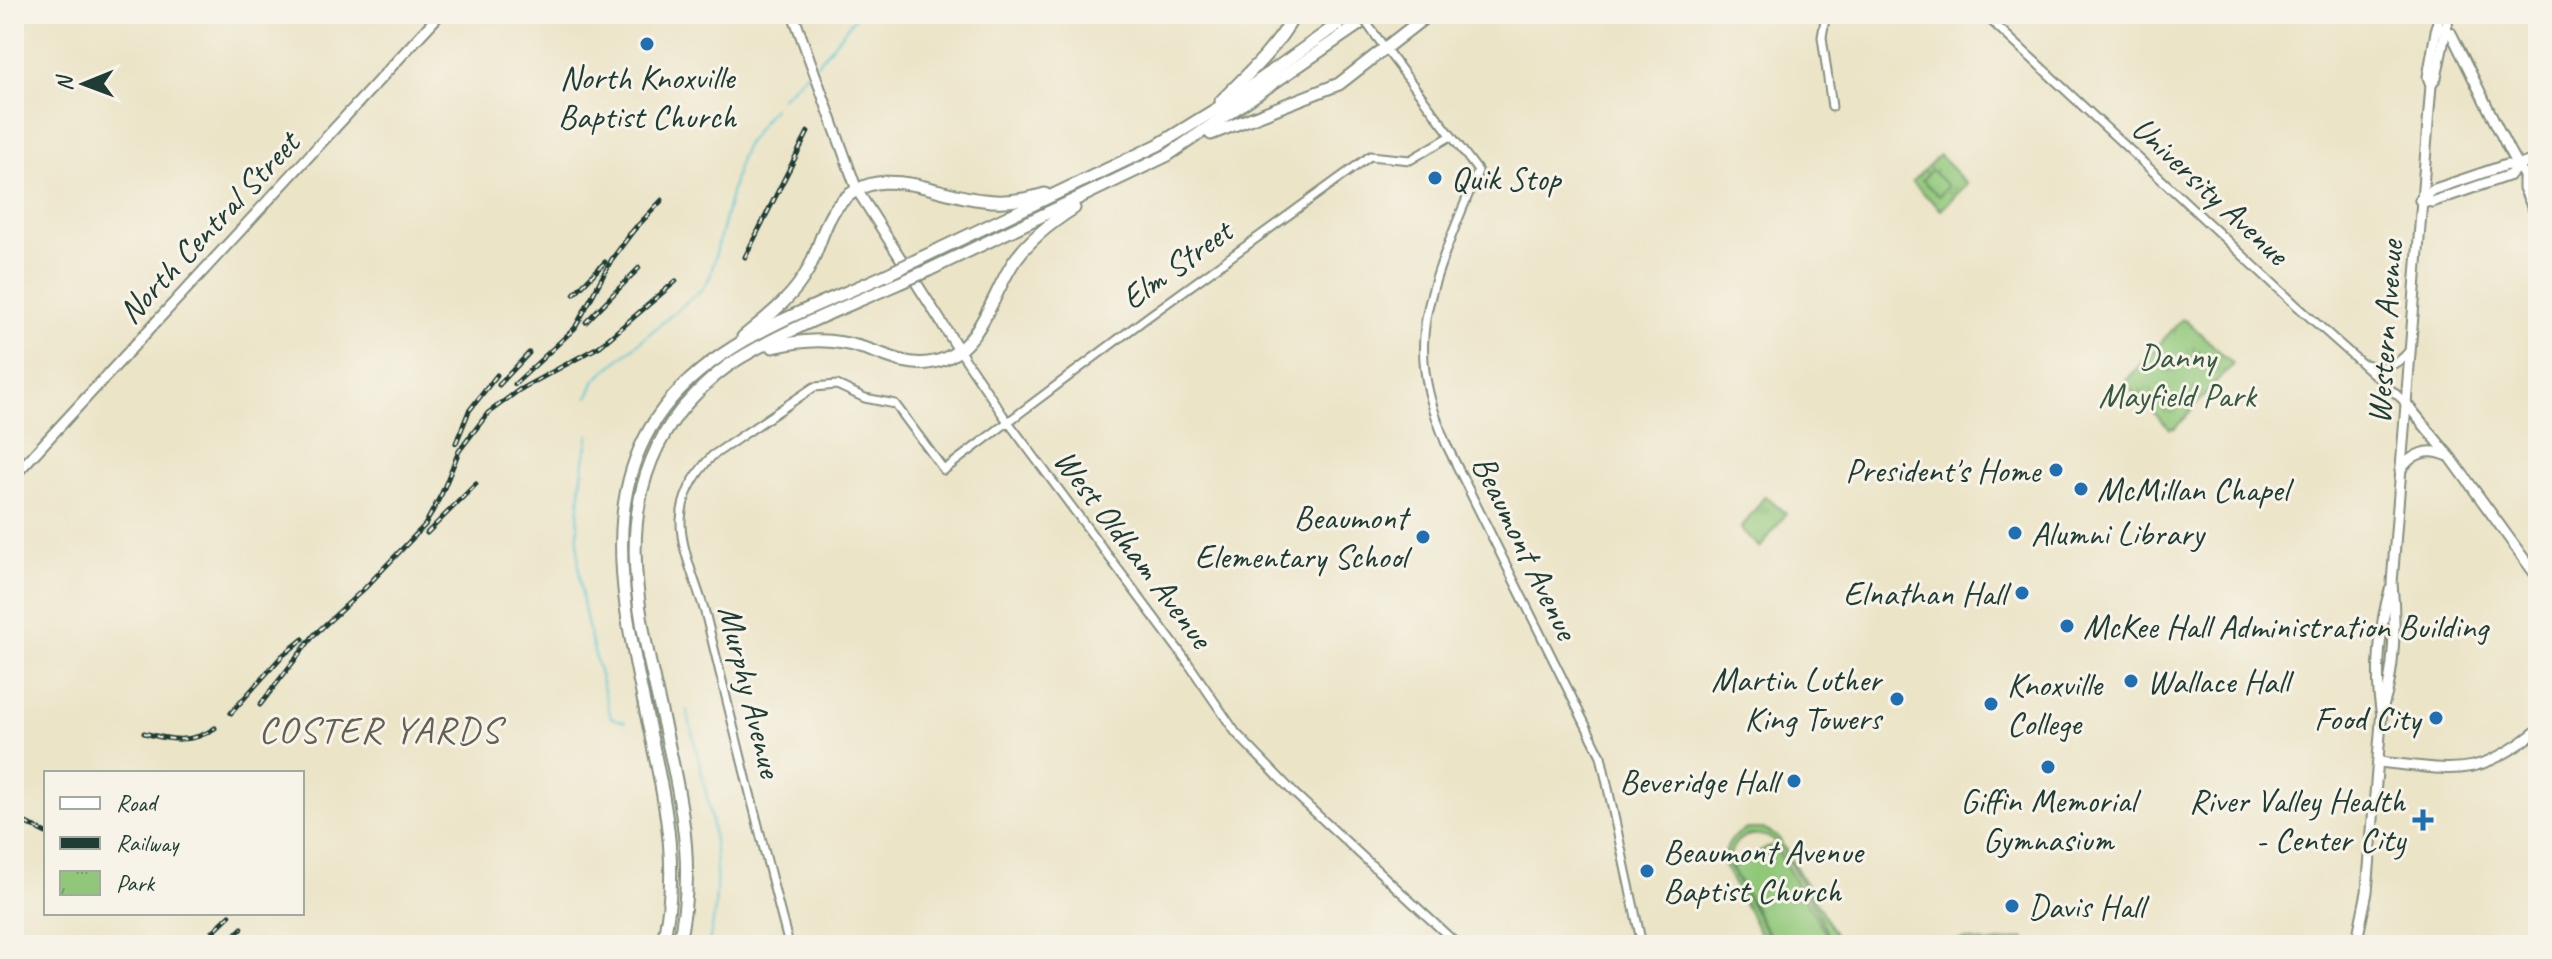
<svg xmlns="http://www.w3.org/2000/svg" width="2552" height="959" viewBox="0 0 2552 959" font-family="Caveat,sans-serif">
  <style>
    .park { fill: url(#park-tufts); stroke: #588256; stroke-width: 2 }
    .pitch { fill: #90c779; stroke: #588256; stroke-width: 2 }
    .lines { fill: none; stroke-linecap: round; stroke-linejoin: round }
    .stream { stroke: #5bc7d3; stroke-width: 2 }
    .minor-casing { stroke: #85907e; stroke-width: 11 }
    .major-casing { stroke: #85907e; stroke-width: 13 }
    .highway-casing { stroke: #85907e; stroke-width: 15 }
    .minor { stroke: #fff; stroke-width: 7 }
    .major { stroke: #fff; stroke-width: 9 }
    .highway { stroke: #fff; stroke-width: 11 }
    .rail-casing { stroke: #1f3d34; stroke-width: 5 }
    .rail { stroke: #f7f3e8; stroke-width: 2; stroke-dasharray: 6; stroke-linecap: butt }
    .minor-bridge-casing { stroke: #85907e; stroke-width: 11; stroke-linecap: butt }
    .highway-bridge-casing { stroke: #85907e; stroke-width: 15; stroke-linecap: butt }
    .minor-bridge { stroke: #fff; stroke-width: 7 }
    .highway-bridge { stroke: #fff; stroke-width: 11 }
    .poi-dot { fill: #1f6fb2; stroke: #f7f3e8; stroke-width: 3 }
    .labels { text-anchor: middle; stroke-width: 6; stroke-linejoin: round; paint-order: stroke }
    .poi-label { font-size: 34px; fill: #1f3d34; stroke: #f7f3e8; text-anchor: start }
    .street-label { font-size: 34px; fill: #1f3d34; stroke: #f7f3e8 }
    .park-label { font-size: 34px; fill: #365942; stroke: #f7f3e8 }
    .quarter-label { font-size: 38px; letter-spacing: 2px; fill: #626055; stroke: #f7f3e8 }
  </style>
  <defs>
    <pattern id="park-tufts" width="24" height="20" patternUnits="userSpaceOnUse" patternTransform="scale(2)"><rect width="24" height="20" fill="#90c779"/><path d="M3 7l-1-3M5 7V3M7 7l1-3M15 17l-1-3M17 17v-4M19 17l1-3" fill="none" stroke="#75a364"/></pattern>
  </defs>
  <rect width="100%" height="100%" fill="#f7f3e8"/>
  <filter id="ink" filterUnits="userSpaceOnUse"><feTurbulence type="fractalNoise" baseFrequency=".0125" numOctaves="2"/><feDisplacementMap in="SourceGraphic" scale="16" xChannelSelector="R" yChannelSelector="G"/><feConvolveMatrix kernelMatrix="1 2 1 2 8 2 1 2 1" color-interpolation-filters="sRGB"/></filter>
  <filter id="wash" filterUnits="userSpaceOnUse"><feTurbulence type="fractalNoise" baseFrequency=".006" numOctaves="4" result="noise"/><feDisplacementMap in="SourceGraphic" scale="32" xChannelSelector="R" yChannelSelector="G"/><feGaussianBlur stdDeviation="1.8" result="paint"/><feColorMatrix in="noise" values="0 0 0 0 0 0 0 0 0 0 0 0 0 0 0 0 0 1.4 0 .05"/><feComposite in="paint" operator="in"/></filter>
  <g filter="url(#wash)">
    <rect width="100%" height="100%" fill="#ebe4c7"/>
    <!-- park -->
    <g class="park">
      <path d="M1939,155L1967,184L1941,210L1912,182Z"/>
      <path d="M2182,319L2186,320L2233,364L2175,428L2170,429L2124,383Z"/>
      <path d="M1765,496L1786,514L1760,548L1741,529Z"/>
      <path d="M2024,938L2027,945H1941L1964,939L1988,944Z"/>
    </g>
    <!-- pitch -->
    <g class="pitch">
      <path d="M1931,170L1948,186L1939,196L1922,180Z"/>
      <path d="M1747,829H1763L1778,837L1835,934L1837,945H1832C1829,932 1784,850 1774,841C1764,833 1749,833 1739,840C1730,847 1729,858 1731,868L1773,945H1766L1724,865C1724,847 1731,836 1747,829Z"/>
      <path d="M1774,844L1829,939L1818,945H1775L1732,868Z"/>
    </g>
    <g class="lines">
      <!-- stream -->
      <g class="stream">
        <path d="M817,64L858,14"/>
        <path d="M781,98L809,71"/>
        <path d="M588,397L595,380L702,289L710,277L740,158L747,143L773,108"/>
        <path d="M589,434C576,496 573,560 587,622C594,654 603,686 611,718L625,722"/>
        <path d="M687,710C704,786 730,867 708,945"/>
      </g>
    </g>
  </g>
  <g filter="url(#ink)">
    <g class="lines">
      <defs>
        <g id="minor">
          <path d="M1826,14L1822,37L1832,107"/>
          <path d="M1984,14L2296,305L2405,402"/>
          <path d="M1376,36L1478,171C1459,219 1427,286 1424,336C1421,374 1432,409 1446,444L1601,756L1642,945"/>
          <path d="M959,350L1003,415L1186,660L1236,733L1294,793L1458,945"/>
          <path d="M2365,364C2384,370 2396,367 2409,351"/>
          <path d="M789,945C760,837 734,729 707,620C700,590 680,551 681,520C682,495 695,474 712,456L814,387L837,385L865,398L895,404L944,470L1145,319L1370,156L1410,160L1451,136"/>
        </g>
        <g id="major">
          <path d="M793,14L857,190L959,350"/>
          <path d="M2436,27L2451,33C2471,73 2490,113 2510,152C2519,169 2530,183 2538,200"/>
          <path d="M2431,85L2436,78L2449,14"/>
          <path d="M2524,179V188L2538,219"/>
          <path d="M2420,200L2432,190L2506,165L2518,166L2538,158"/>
          <path d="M2420,200L2432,202L2449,196L2510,175L2518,166"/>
          <path d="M2405,402L2451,458L2538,578"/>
          <path d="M2400,471C2412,453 2429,447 2448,456"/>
          <path d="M14,476L440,14"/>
          <path d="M2381,710C2375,676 2380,623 2390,590"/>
          <path d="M2378,762C2452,769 2475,781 2538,730"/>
          <path d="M2356,945L2367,892L2382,710C2395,672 2396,623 2392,583L2431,85L2428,77L2439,14"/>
        </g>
        <g id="highway">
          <path d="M1221,101C1248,74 1276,49 1295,14"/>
          <path d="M1211,134L1339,84L1429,14"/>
          <path d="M921,258L1158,145L1236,97L1352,14"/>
          <path d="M929,270L1168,155L1374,14"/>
          <path d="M743,337C768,316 792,299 808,270C818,251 822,230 833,212C873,156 932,195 983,200C1004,203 1025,200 1045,194"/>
          <path d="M773,347C805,339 832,338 863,348C885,354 904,366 928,363C980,357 990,296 1015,260C1030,239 1052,222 1074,208"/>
          <path d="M662,945C680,874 667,812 652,741C623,599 577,451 723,354C774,319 837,298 892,272"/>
          <path d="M678,945C695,878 684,813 669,747C645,635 601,510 681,410C699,389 720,369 745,355C792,327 848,306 899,283"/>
        </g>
      </defs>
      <!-- minor casing -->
      <use href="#minor" class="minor-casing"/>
      <!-- major casing -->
      <use href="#major" class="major-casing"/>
      <!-- highway casing -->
      <use href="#highway" class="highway-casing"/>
      <!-- minor -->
      <use href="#minor" class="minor"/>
      <!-- major -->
      <use href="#major" class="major"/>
      <!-- highway -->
      <use href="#highway" class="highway"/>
      <defs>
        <g id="rail">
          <path d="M629,235L662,200"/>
          <path d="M745,257L808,132"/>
          <path d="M574,294L605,262"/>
          <path d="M586,322L639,268"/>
          <path d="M515,384L575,328L612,259L636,227"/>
          <path d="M499,385L529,353"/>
          <path d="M456,443L469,411L497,375"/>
          <path d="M427,533L476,484"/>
          <path d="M260,705L314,635L365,588L425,525L442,493L459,451L488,413L519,390L600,346L676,281"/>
          <path d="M231,713L282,656L303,639"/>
          <path d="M144,733C169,740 192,744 215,728"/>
          <path d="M14,817L46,833"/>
          <path d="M199,945L230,915"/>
          <path d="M224,945L242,928"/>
        </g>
      </defs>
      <!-- rail casing -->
      <use href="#rail" class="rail-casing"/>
      <!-- rail -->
      <use href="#rail" class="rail"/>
      <defs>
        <path id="minor-bridge" d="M1360,14L1376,36"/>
        <g id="highway-bridge">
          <path d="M892,272L921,258"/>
          <path d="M899,283L929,270"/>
        </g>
      </defs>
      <!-- minor-bridge casing -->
      <use href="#minor-bridge" class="minor-bridge-casing"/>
      <!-- highway-bridge casing -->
      <use href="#highway-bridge" class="highway-bridge-casing"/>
      <!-- minor-bridge -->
      <use href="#minor-bridge" class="minor-bridge"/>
      <!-- highway-bridge -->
      <use href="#highway-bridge" class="highway-bridge"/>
    </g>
  </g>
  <!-- markers -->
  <g class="poi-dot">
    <circle cx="647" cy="44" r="8"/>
    <circle cx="1435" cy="178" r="8"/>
    <circle cx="2056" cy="470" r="8"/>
    <circle cx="2081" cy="489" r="8"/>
    <circle cx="2015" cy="533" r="8"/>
    <circle cx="1423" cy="537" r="8"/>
    <circle cx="2022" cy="593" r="8"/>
    <circle cx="2067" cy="626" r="8"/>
    <circle cx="2131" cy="681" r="8"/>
    <circle cx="1897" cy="699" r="8"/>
    <circle cx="1991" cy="704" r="8"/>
    <circle cx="2436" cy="718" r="8"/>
    <circle cx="2048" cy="767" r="8"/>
    <circle cx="1794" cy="781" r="8"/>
    <path d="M2419 808h8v8h8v8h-8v8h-8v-8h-8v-8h8z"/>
    <circle cx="1647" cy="871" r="8"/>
    <circle cx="2012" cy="906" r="8"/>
  </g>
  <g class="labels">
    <!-- poi labels -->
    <g class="poi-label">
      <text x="647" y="89" text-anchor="middle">North Knoxville<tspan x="647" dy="39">Baptist Church</tspan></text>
      <text x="1451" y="190">Quik Stop</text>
      <text x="2040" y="482" text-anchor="end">President's Home</text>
      <text x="2097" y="501">McMillan Chapel</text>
      <text x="1407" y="529" text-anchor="end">Beaumont<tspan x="1407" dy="39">Elementary School</tspan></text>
      <text x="2031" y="545">Alumni Library</text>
      <text x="2006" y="605" text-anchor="end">Elnathan Hall</text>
      <text x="2083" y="638">McKee Hall Administration Building</text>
      <text x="1881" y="691" text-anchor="end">Martin Luther<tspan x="1881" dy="39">King Towers</tspan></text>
      <text x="2147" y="693">Wallace Hall</text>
      <text x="2007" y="696">Knoxville<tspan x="2007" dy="39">College</tspan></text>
      <text x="2420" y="730" text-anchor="end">Food City</text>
      <text x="1778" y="793" text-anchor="end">Beveridge Hall</text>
      <text x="2048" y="812" text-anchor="middle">Giffin Memorial<tspan x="2048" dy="39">Gymnasium</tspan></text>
      <text x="2405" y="812" text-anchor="end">River Valley Health<tspan x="2405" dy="39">- Center City</tspan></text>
      <text x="1663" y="863">Beaumont Avenue<tspan x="1663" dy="39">Baptist Church</tspan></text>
      <text x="2028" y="918">Davis Hall</text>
    </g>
    <!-- street labels -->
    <g class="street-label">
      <text transform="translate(2211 190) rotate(43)" y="12">University Avenue</text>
      <text transform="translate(208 227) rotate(-47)" y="12">North Central Street</text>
      <text transform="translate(1176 264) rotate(-36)" y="12">Elm Street</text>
      <text transform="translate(2384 332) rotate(-86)" y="12">Western Avenue</text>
      <text transform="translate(1526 547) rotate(64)" y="12">Beaumont Avenue</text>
      <text transform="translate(1134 548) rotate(53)" y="12">West Oldham Avenue</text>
      <text transform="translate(751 691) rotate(76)" y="12">Murphy Avenue</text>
    </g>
    <!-- park labels -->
    <g class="park-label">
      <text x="2177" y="368">Danny<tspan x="2177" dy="39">Mayfield Park</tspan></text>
    </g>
    <!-- quarter labels -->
    <g class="quarter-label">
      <text x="380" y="742">COSTER YARDS</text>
    </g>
  </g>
  <!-- margin -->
  <rect width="2552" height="959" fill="none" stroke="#f7f3e8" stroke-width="48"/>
  <!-- legend -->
  <rect x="44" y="771" width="260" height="144" fill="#f7f3e8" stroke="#a1aaa0" stroke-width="2"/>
  <rect x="60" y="797" width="40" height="12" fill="#ffffff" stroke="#a1aaa0" stroke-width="2"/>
  <text x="116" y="811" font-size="24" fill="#1f3d34">Road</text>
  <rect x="60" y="837" width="40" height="12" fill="#1f3d34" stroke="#a1aaa0" stroke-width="2"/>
  <text x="116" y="851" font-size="24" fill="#1f3d34">Railway</text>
  <rect x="60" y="871" width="40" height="24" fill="url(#park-tufts)" stroke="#a1aaa0" stroke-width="2"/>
  <text x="116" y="891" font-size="24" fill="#1f3d34">Park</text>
  <!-- north arrow -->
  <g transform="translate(84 84) rotate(269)" stroke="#f7f3e8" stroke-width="6" paint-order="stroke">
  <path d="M0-6L14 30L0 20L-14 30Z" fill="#1f3d34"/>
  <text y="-12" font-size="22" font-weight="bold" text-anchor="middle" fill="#1f3d34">N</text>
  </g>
</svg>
